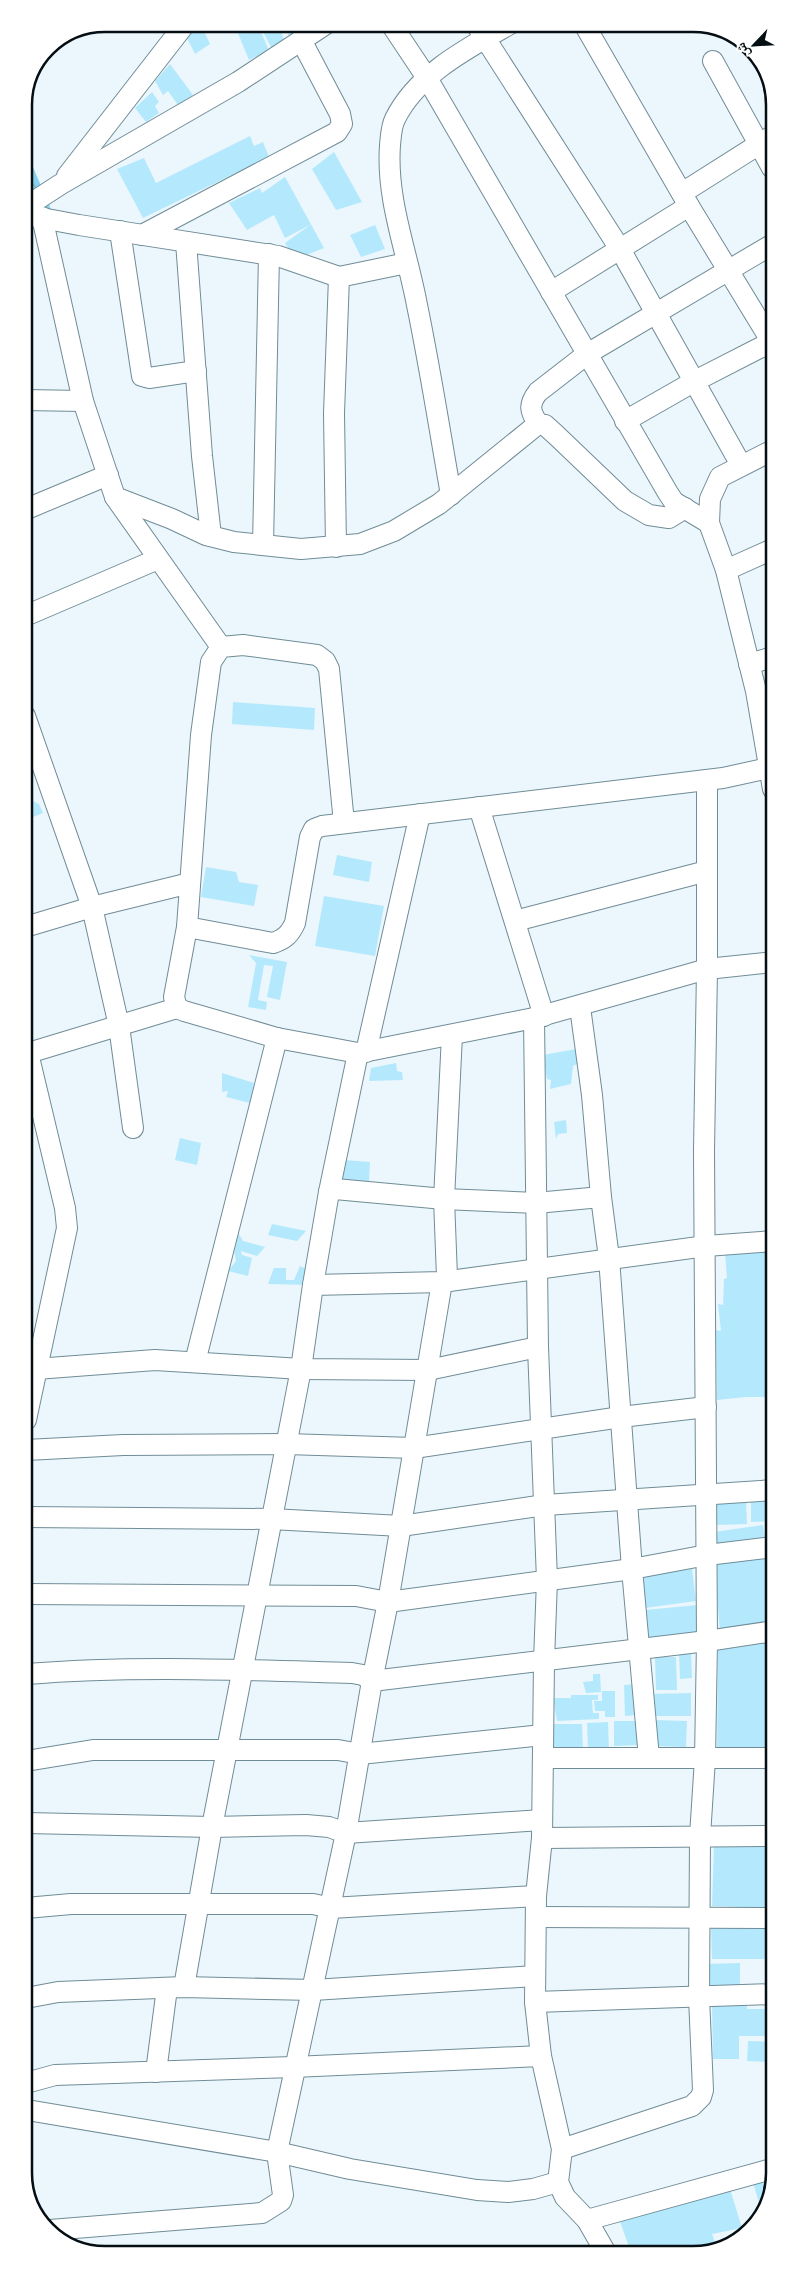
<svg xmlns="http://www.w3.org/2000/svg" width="799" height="2279" viewBox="0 0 799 2279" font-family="'PT Sans Narrow','Noto Naskh Arabic',sans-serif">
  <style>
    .forest { fill: url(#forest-crowns) }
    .building { fill: #b4e9fd }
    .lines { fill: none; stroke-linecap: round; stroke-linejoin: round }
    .minor-casing { stroke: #708c97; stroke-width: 22 }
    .minor { stroke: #fff; stroke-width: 20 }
    .rim { fill: none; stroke: #050e12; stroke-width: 2.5 }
  </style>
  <defs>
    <pattern id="forest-crowns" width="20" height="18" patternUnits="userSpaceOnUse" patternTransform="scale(1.25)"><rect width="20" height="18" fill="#85d3ef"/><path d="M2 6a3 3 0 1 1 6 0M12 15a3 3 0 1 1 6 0" fill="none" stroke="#71b4cc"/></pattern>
  </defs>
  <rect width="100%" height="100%" fill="#ebf7fc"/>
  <!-- forest -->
  <path class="forest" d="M24,146L56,221L24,223Z"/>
  <!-- building -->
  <g class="building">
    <path d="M190,24H201L210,44L195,54L183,30Z"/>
    <path d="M249,24H258L269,51L249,60L237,31Z"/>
    <path d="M259,24H294L300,35L290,37L286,31L282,34L284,40L272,49Z"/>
    <path d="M170,64L193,95L178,105L168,91L163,95L155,81Z"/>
    <path d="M152,92L159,102L155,106L159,113L146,122L135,108Z"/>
    <path d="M250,136L254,146L263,142L269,157L143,218L117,169L144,158L156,183Z"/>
    <path d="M334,152L362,202L336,210L312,169Z"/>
    <path d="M285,177L324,248L304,256L292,255L285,243L310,225L285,238L274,215L247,230L229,203L260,188L262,193Z"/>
    <path d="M375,225L385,249L361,257L350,235Z"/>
    <path d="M233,702L315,708L314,730L232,724Z"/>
    <path d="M33,801L39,804L43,813L28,819L25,805Z"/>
    <path d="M337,855L372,862L369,882L333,875Z"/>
    <path d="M206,867L236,872L239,882L258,885L254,906L201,897Z"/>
    <path d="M324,896L384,906L375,956L315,946Z"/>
    <path d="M249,955L287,962L280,1000L267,997L273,966L264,965L258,1000L267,1002L266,1010L248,1007L256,963Z"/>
    <path d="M576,1049L579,1063L573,1066L571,1084L550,1089L551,1080L547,1079L543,1055Z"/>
    <path d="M396,1063L397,1071L402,1072L403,1080L369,1081L371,1068Z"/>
    <path d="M222,1073L254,1083L250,1103L226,1097L228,1091L222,1092Z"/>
    <path d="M566,1120L567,1133L558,1134L556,1139L554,1122Z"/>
    <path d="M180,1138L201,1143L197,1165L175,1160Z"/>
    <path d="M344,1160L370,1162L369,1182L342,1185Z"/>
    <path d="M272,1224L306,1231L297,1241L268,1235Z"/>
    <path d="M239,1234L243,1241L265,1247L257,1256L241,1251L242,1255L252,1258L248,1276L228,1271L236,1261L234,1250Z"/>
    <path d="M772,1249L774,1263V1397H746L717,1400L716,1330L721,1331L718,1304L723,1305L724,1279L727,1278L725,1253Z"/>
    <path d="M300,1266L308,1270V1285L268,1284L274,1268H286V1280H294Z"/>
    <path d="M774,1497V1521L751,1522V1498Z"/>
    <path d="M746,1498L747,1524L716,1525L714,1500Z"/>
    <path d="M763,1525L765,1540L716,1546L714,1532Z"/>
    <path d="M774,1557V1627L720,1632L714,1563Z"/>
    <path d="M692,1569L696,1601L645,1608L641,1575Z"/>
    <path d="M697,1605L700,1637L649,1643L646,1610Z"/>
    <path d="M718,1642L775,1643V1750L717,1749Z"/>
    <path d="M691,1652L692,1678L680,1679L679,1653Z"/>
    <path d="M655,1657H676L677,1690H656Z"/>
    <path d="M593,1674H600L601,1692L586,1693L583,1682L593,1681Z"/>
    <path d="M637,1684L639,1715L625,1716L624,1685Z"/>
    <path d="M602,1691H615V1717H605V1711H595L594,1701H602Z"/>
    <path d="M691,1693V1716H649V1694Z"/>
    <path d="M571,1695H598V1700H592L593,1713H599V1719L557,1721L553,1698H571Z"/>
    <path d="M654,1720L687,1721L686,1747L653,1746Z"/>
    <path d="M614,1721H637L638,1745L614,1746Z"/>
    <path d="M608,1722L609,1750L588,1751L587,1723Z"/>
    <path d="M554,1724H582L583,1750H554Z"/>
    <path d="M714,1845L775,1847V1908L712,1906Z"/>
    <path d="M775,1924V1959H712L711,1925Z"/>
    <path d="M740,1963V1985L707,1986V1964Z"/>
    <path d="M712,2004H747V2009H768V2036H739V2059H713Z"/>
    <path d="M748,2041L775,2042L774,2062L747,2061Z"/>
    <path d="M768,2074H775V2117H773V2095H768Z"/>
    <path d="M774,2176L762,2212L753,2183Z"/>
    <path d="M730,2189L742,2228L712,2234L718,2250L715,2252L631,2253L620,2221Z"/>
  </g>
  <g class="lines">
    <defs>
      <g id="minor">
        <path d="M391,24L427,78L668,493L674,502L709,523"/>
        <path d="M476,24L620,249L741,465"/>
        <path d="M584,24L689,206L773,344"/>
        <path d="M713,61L772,168"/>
        <path d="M67,176L185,24"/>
        <path d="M682,193L772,136"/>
        <path d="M24,208L61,184L238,82L326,24"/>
        <path d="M31,216L79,225L278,256L339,277"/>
        <path d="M42,217L83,401L115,497L221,647"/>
        <path d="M120,231L142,376L149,378L196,371"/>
        <path d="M142,235L337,132L342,124L340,114L301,40"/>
        <path d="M186,242L202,456L211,536"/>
        <path d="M551,292L689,206"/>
        <path d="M24,400L83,401"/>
        <path d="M625,421L695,381L773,341"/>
        <path d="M538,424C530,411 528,405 538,392L587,354L773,244"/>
        <path d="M773,450L720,477L710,499L709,523L726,570L756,691L773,789"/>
        <path d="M451,495C440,432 430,368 417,305C407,251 386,200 390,145C391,136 391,127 395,119C417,74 468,48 510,24"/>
        <path d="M115,497L172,519L206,535L234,542L301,549L360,544L394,531L439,504L538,424L545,425L556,435L625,501L649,515L669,518L685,508"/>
        <path d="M24,510L108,475"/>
        <path d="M263,545L269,254"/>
        <path d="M336,547L334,413L339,277L407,263"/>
        <path d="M726,570L773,549"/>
        <path d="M25,616L158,559"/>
        <path d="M749,664L773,657"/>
        <path d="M25,716L92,907L119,1026L133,1128"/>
        <path d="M479,807L544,1016"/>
        <path d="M344,823L329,669L325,661L317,655L243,645L221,647L211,662L201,735L187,927L174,997L177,1008L184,1011L277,1038L358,1053"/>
        <path d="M515,921L707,871"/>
        <path d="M25,927L92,907L190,883"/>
        <path d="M187,927L273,943C285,939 290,934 295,923L310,837L314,829L322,826L723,778L773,767"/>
        <path d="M580,1007L592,1095L601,1197L609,1258L632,1569L649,1758"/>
        <path d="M534,1018L538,1347L547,1580L544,1661L542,1838L536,1896L535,2002L541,2056L562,2149L558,2182L565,2197L587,2220L606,2253"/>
        <path d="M366,1052L420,814"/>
        <path d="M25,1054L177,1008"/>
        <path d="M329,1192L335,1189L444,1199L536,1203L601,1197"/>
        <path d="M313,1285L442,1282L706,1246L774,1241"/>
        <path d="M195,1362L277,1038"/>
        <path d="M36,1369L155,1360L301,1369L428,1370L538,1347"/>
        <path d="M26,1420L67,1228L65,1208L28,1053"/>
        <path d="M26,1450L123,1445L286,1444L414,1448L621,1417L706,1407"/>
        <path d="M26,1517L271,1519L401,1526L545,1505L774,1490"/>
        <path d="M26,1594L356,1596L388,1602L632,1569L707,1555L774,1547"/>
        <path d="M26,1674C134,1665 243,1670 352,1673L363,1675L372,1681L707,1641L774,1631"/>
        <path d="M543,1758H775"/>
        <path d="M26,1761L93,1750H338L360,1754L543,1735"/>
        <path d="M26,1823L212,1827L306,1825L329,1827L346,1833L542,1820"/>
        <path d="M542,1838L775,1836"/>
        <path d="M26,1908L71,1904H313L331,1908L536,1896"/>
        <path d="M536,1917L775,1918"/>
        <path d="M184,1987L212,1827L301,1369L313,1285L329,1192L358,1053L534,1018L707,969L774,962"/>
        <path d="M26,1998L58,1992L184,1987L313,1990L535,1976"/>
        <path d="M535,2002L775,1994"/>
        <path d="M156,2072L167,1988"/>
        <path d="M26,2083L55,2075L293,2067L541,2056"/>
        <path d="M27,2110L277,2152L350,2169L477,2190L508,2192L533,2189L558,2182"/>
        <path d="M562,2149L692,2106L701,2097L703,2090L699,1997L700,1836L705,1759L707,1641L704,1151L707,969V780"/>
        <path d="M587,2220L775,2168"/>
        <path d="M50,2230L262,2213L281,2201L283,2195L277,2152L346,1833L372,1681L388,1602L442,1282L447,1277L444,1199L452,1035"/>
      </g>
    </defs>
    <!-- minor casing -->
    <use href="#minor" class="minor-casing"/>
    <!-- minor -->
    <use href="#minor" class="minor"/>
  </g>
  <!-- crop -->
  <path d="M0 0H799V2279H0ZM105 32H693A73 73 0 0 1 766 105V2173A73 73 0 0 1 693 2246H105A73 73 0 0 1 32 2173V105A73 73 0 0 1 105 32Z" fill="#fff" fill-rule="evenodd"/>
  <path class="rim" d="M105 32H693A73 73 0 0 1 766 105V2173A73 73 0 0 1 693 2246H105A73 73 0 0 1 32 2173V105A73 73 0 0 1 105 32Z"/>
  <!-- north arrow -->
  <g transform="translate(754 45) rotate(245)" stroke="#ffffff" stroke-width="4" paint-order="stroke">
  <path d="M0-4L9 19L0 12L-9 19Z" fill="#050e12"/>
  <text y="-8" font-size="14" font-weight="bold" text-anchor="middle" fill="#050e12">ش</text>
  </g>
</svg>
